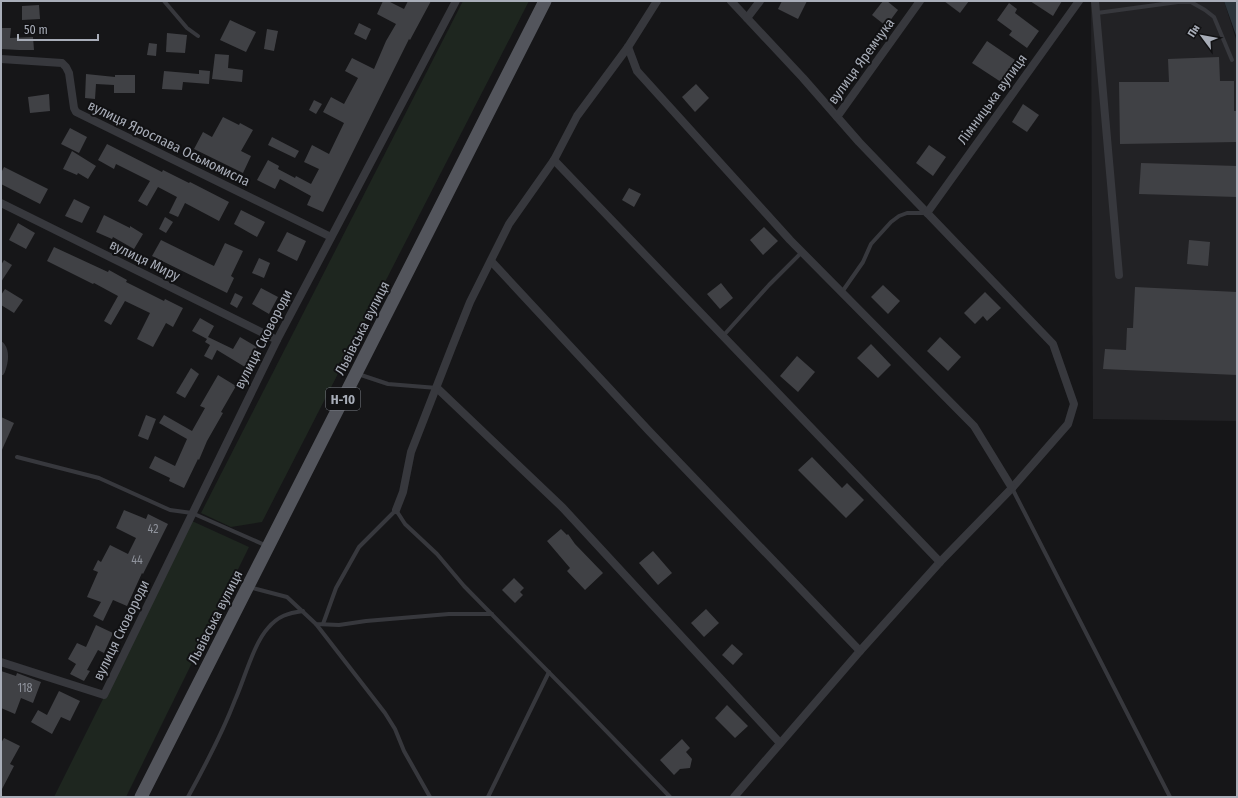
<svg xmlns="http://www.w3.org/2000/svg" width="1238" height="798" viewBox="0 0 1238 798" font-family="'Fira Sans Condensed',sans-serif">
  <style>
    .built { fill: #222225 }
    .green { fill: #1e261f }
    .water { fill: #2c353c }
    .building { fill: #404145 }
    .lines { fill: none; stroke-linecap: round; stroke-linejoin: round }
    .service { stroke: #37383d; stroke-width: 4 }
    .minor { stroke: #37383d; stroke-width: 8 }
    .primary { stroke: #53555c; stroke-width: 13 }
    .labels { text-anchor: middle; stroke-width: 4; stroke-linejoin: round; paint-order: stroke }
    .number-label { font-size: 12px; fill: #8e929b }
    .shield { fill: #111113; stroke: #7b7e86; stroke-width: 1 }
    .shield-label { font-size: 13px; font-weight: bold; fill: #a8adb8 }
    .street-label { font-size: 14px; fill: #a8adb8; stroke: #111113 }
  </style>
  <rect width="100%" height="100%" fill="#161618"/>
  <!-- built -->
  <path class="built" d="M1091,1H1224L1237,42V421L1093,419Z"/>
  <!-- green -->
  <g class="green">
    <path d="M463,1H529L262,522L231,527L201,513Z"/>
    <path d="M192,521L249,547L126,797H54Z"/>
  </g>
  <!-- water -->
  <path class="water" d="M1224,1H1237V38Z"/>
  <!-- building -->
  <g class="building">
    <path d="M383,1H388L404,9L408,1H431L410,40L409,39L323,212L307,205L311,196L280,179L275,189L257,180L268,160L279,166L278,169L295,178L296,176L311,184L319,169L304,162L312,145L329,154L344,123L323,112L331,97L344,104L358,78L345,71L352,58L374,69L386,41L396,24L377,14Z"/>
    <path d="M782,1H807L798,19L778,9Z"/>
    <path d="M883,1H887L898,10L886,26L872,15Z"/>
    <path d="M944,1H969L960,13Z"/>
    <path d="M1030,1H1062L1053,16Z"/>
    <path d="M1009,3L1017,9L1015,13L1039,31L1027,48L1009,35L1012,31L997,20Z"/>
    <path d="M39,5L40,19L22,20V6Z"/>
    <path d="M230,20L256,32L246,52L220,40Z"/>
    <path d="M359,23L371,29L366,40L354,34Z"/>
    <path d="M1,28H11L10,38L33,37L34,50H19L1,49Z"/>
    <path d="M267,29L278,31L274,51L264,49Z"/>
    <path d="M167,33L187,35L185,53L166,52Z"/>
    <path d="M987,41L1015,60L1001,82L972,63Z"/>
    <path d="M149,43L157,44L156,56L147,55Z"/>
    <path d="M215,54L229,55L228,68L243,70L242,82L212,79Z"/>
    <path d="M1219,57L1220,81H1234V111H1237V142L1120,144L1119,82H1169L1168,59Z"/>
    <path d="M199,70L210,71L209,84L183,82L182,90L162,89L164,71L199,74Z"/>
    <path d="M86,74L115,77V75H135V93H114V85L96,84L95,99L85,98Z"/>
    <path d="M696,84L709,98L695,112L682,97Z"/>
    <path d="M49,94L50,111L30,113L28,97Z"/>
    <path d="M314,100L322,104L316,114L309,110Z"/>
    <path d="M1023,104L1039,115L1027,132L1012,122Z"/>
    <path d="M223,117L239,125L240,123L253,130L241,151L251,156L243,173L194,149L203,132L212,137Z"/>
    <path d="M70,128L87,137L79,153L61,144Z"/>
    <path d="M272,137L299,151L295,158L268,145Z"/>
    <path d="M107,144L162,172L163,170L189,183L190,182L229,202L219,221L185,203L178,217L169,213L177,197L158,187L147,206L138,201L150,181L116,164L114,169L98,160Z"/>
    <path d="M929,145L946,157L933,176L916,163Z"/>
    <path d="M72,151L96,166L88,179L78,173L77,175L63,169Z"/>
    <path d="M1141,163L1237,166V197L1139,194Z"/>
    <path d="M4,167L48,189L40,204L1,184V173Z"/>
    <path d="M629,188L641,194L634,207L622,200Z"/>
    <path d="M74,199L90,207L82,223L65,216Z"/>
    <path d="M241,210L265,222L257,237L234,224Z"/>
    <path d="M104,215L130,228V226L143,234L134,249L113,237L112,239L96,232Z"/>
    <path d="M165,217L173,222L166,233L159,229Z"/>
    <path d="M18,223L35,233L26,249L9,240Z"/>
    <path d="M764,227L778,241L763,255L750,240Z"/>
    <path d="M287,232L306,241L297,261L277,251Z"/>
    <path d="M161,240L214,266L225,243L243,251L231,276L234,278L227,293L152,256Z"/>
    <path d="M1189,240L1210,242L1208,266L1187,264Z"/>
    <path d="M54,247L108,272L109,270L127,280L126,282L164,301L165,299L183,308L173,327L166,323L153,347L137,339L150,313L125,301L111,325L104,321L118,296L94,283L93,284L47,261Z"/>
    <path d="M259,258L270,263L264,278L252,273Z"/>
    <path d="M4,260L12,265L1,282V265Z"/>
    <path d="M721,283L733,298L720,309L707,294Z"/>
    <path d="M883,285L900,301L888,314L871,297Z"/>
    <path d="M1135,287L1237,292V375L1103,369L1105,349L1126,350L1127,328H1133Z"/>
    <path d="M261,288L278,297L269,314L252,304Z"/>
    <path d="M5,289L23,300L14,313L1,305V295Z"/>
    <path d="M985,292L1001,308L987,321L983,316L975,324L964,313Z"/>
    <path d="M235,293L243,297L237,308L230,304Z"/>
    <path d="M200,318L214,326L208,337L233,349L240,337L257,347L245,367L217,350L212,360L204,356L210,345L205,342L207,339L192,331Z"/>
    <path d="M940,337L961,357L948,371L927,351Z"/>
    <path d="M871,344L891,365L878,378L857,358Z"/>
    <path d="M797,356L815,372L798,392L780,376Z"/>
    <path d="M191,368L199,374L185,398L176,393Z"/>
    <path d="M218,375L236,386L221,412L223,413L207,441L199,460L198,459L184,488L169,481L170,478L149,468L155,456L175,466L187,439L159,423L164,415L192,431L205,408L200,406Z"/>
    <path d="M146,415L156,419L148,440L138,436Z"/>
    <path d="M1,417L14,423L1,452Z"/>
    <path d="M812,457L842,488L847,483L864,500L846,518L798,470Z"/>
    <path d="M124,510L146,519L148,514L168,524L143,574L142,573L127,606L113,600L103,621L93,616L101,602L87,597L98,572L93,570L98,560L101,562L110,545L128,554L136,538L116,528Z"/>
    <path d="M561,529L567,535L568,534L575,544L603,573L585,590L567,571L570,568L547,541Z"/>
    <path d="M653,551L672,573L658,585L639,563Z"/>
    <path d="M514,578L524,588L520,592L523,595L515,603L502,590Z"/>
    <path d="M706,609L719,623L704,637L691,623Z"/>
    <path d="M96,625L113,633L104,653L98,650L87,670L90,671L84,681L70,674L76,664L68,659L77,643L86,647Z"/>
    <path d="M732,644L743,654L733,665L722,655Z"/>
    <path d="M1,671L16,676L17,673L41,682L33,703L21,698L15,714L1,708Z"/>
    <path d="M59,691L80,701L70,721L61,717L52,734L31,722L38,710L47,715Z"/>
    <path d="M727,705L748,726L735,738L715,718Z"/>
    <path d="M4,738L20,746L10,764L14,766L1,791V743Z"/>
    <path d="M682,739L690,748L686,752L692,759L690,768L680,769L674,775L660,760Z"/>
  </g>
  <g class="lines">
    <!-- service -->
    <g class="service">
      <path d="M164,1L187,28L198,36"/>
      <path d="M1097,13L1178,2H1191L1205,10L1214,17L1232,60"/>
      <path d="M842,292L863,262L871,244L891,222L899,216L907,213H926"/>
      <path d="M723,336L769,285L802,252"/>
      <path d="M358,374L388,384L437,388"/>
      <path d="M17,457L99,478L170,510L192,513L267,546"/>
      <path d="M1012,488L1170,797"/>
      <path d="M249,587L287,597L316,624L339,625L366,621L449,614H492"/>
      <path d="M316,624L385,713L395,729L404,751L430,797"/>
      <path d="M323,624L336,588L359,547L396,510L405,524L437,554L464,586L583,707L670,797"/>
      <path d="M188,797C205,766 222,734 235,700C244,680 254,643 268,628C278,616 288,613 303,611"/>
      <path d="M488,797L549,672"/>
    </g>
    <!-- minor -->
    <g class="minor">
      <path d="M731,1L803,78L859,142L1053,344L1074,404L1068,424L1012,488L940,562L860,651L734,797"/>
      <path d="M1095,1L1119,275"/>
      <path d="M747,18L760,1"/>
      <path d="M628,47L637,71L790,240L974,426L1012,488"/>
      <path d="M1,59L62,63L66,67L69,73L74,108L76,112L331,237"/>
      <path d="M837,117L920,1"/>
      <path d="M554,160L940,562"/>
      <path d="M1,203L277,340"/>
      <path d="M927,213L1079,1"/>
      <path d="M491,261L649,431L860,651"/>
      <path d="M1,346C6,353 4,363 1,371"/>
      <path d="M437,388L563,508L780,743"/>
      <path d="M396,510L403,492L411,452L452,347L470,302L509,224L554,160L577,116L628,47L657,1"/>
      <path d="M1,662L104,695L277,340L456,1"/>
    </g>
    <!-- primary -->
    <path class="primary" d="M141,797L545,1"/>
  </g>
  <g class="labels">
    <!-- number labels -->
    <g class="number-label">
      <text x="153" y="533">42</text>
      <text x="137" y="564">44</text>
      <text x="25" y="692">118</text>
    </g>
    <!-- shield labels -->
    <rect class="shield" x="326" y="388" width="34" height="22" rx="3"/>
    <g class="shield-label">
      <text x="343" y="404">Н-10</text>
    </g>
    <!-- street labels -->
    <g class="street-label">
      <text transform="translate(861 61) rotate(-54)" y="5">вулиця Яремчука</text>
      <text transform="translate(992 99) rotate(-54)" y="5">Лімницька вулиця</text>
      <text transform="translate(169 143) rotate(26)" y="5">вулиця Ярослава Осьмомисла</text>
      <text transform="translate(145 260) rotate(26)" y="5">вулиця Миру</text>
      <text transform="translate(362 328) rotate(-63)" y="5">Львівська вулиця</text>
      <text transform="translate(263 339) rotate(-63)" y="5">вулиця Сковороди</text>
      <text transform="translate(215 617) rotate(-63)" y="5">Львівська вулиця</text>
      <text transform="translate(121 630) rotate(-64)" y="5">вулиця Сковороди</text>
    </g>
  </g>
  <!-- border -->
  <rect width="1238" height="798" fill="none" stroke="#a8adb8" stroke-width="4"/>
  <!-- north arrow -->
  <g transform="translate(1202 36) rotate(302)" stroke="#111113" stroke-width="3" paint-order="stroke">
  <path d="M0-3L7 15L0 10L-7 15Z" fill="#a8adb8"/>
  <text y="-6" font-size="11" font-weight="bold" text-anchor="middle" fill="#a8adb8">Пн</text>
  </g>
  <!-- scale -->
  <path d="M18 34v6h80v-6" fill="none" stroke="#a8adb8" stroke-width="2"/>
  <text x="24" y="34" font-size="12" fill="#a8adb8" stroke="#111113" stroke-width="3" paint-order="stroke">50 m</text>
</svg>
